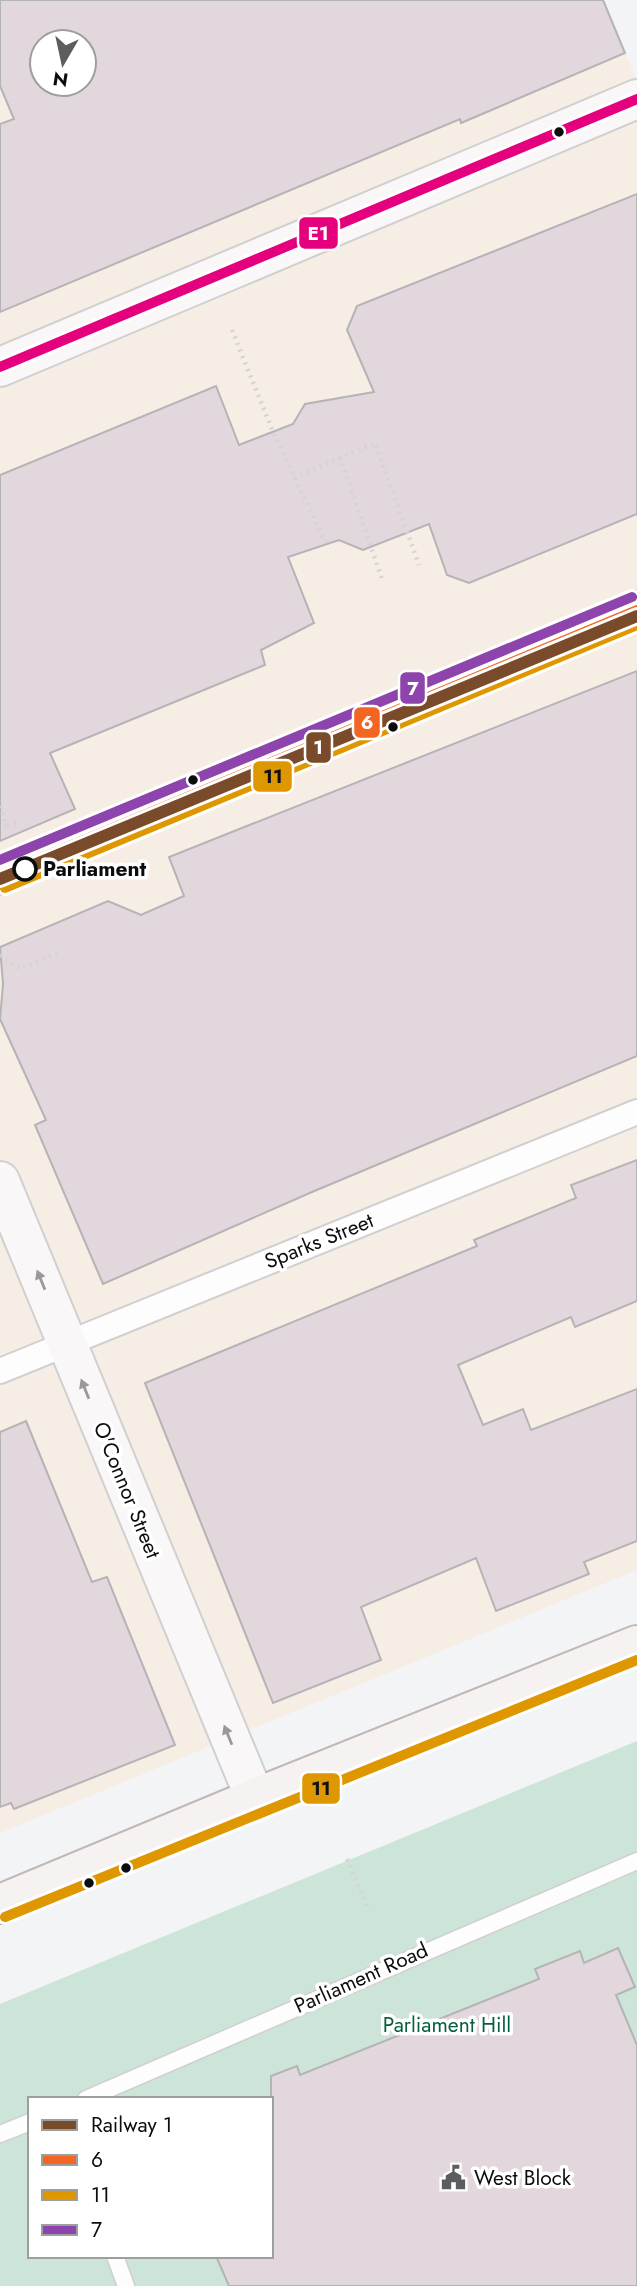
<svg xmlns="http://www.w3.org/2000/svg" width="637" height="2286" viewBox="0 0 637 2286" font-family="Jost,sans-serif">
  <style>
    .commercial { fill: #f6ede4; fill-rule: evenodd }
    .green { fill: #cde4d8; fill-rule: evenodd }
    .building { fill: #e1d7dc; stroke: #b4b3b5; stroke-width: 2; fill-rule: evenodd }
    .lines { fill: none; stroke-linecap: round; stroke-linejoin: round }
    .service-casing { stroke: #d0d0d1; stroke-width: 19 }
    .pedestrian-casing { stroke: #d0d0d1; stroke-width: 28 }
    .tertiary-casing { stroke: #d0d0d1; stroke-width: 42 }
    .secondary-casing { stroke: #d0d0d1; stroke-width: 42 }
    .primary-casing { stroke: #c0b7b6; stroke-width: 42 }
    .path { stroke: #d4d4d4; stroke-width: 4.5; stroke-dasharray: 2 5; stroke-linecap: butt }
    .service { stroke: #fdfdfe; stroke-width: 16 }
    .pedestrian { stroke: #fdfdfe; stroke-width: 24 }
    .tertiary { stroke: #fdfdfe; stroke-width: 38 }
    .secondary { stroke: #faf7f8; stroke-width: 38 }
    .primary { stroke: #f7f2f2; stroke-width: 38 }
    .bus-1-casing { stroke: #fff; stroke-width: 16 }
    .bus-2-casing { stroke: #fff; stroke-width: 16 }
    .bus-3-casing { stroke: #fff; stroke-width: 16 }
    .bus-4-casing { stroke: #fff; stroke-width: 16 }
    .bus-1 { stroke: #f26522; stroke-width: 10 }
    .bus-2 { stroke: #df9701; stroke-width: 10 }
    .bus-3 { stroke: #8e44ad; stroke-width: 10 }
    .bus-4 { stroke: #e5007d; stroke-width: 10 }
    .rail-1-casing { stroke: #fff; stroke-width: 18 }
    .rail-1 { stroke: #7a4b2a; stroke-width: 12 }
    .oneway { fill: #9a999a }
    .bus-dot { fill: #0b0c0d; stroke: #fff; stroke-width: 2.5 }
    .stop-dot { fill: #fff; stroke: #0b0c0d; stroke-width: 3.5 }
    .labels { text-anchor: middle; stroke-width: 7; stroke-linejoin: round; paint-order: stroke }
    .stop-label { font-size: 21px; font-weight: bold; fill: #0b0c0d; stroke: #fff; text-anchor: start }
    .street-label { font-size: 21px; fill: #0b0c0d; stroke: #fff }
    .park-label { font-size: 21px; fill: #06603e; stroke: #fff }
    .poi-label { font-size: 21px; fill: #0b0c0d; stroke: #fff; text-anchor: start }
    .line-badge { stroke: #fff; stroke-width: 2.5 }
    .badge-label { font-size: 19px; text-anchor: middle; font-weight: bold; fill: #fff }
    .pale-badge-label { font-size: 19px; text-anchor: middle; font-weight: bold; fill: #111 }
  </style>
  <rect width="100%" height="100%" fill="#f3f4f6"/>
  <!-- commercial -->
  <path class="commercial" d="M0,0H604L637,81V1570L0,1833ZM42,42H84V84H42Z"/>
  <!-- green -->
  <path class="green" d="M637,1741V2286H0V2004ZM30,2099H271V2256H30Z"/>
  <!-- building -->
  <g class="building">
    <path d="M0,0H603L625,53L461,123L460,119L0,312V124L14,119L0,86ZM42,42H84V84H42Z"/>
    <path d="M637,194V514L469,583L447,575L429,524L363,550L339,540L288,557L314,623L261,650L265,665L50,753L75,809L0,841V475L216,386L239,445L293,424L305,404L374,392L347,330L357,306Z"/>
    <path d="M637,671V1056L312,1192L103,1284L35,1125L46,1120L0,1019L3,984L0,947L108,901L141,915L184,896L169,857Z"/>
    <path d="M637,1160V1301L575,1327L571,1317L458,1365L483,1425L523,1409L531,1430L637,1389V1541L584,1562L589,1574L496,1611L476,1558L361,1607L381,1660L273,1703L145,1383L477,1246L474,1240L576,1198L571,1185Z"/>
    <path d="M26,1421L92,1582L107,1577L175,1745L14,1809L11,1803L0,1807V1432Z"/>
    <path d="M618,1948L635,1987L616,1995L637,2045V2286H229L216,2256H271V2076L297,2066L300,2075L539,1979L535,1969L580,1951L584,1963Z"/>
  </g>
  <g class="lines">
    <defs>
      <g id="service">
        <path d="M86,2099L637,1861"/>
        <path d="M0,2134L30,2122"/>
        <path d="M115,2256L126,2286"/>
      </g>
      <path id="pedestrian" d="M0,1371L637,1112"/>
      <path id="tertiary" d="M0,875L637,610"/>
      <g id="secondary">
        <path d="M0,367L637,99"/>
        <path d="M0,1181L255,1798"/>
      </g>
      <path id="primary" d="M0,1904L255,1798L637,1645"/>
    </defs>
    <!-- service casing -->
    <use href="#service" class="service-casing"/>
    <!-- pedestrian casing -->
    <use href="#pedestrian" class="pedestrian-casing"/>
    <!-- tertiary casing -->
    <use href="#tertiary" class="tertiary-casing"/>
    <!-- secondary casing -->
    <use href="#secondary" class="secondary-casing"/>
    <!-- primary casing -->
    <use href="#primary" class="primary-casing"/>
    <!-- path -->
    <g class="path">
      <path d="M232,330L273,432L326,544"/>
      <path d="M340,457L382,579"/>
      <path d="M294,478L375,443L419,565"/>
      <path d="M0,806L7,825L0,828"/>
      <path d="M7,825L19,821"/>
      <path d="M0,955L20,969L57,953"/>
      <path d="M347,1859L369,1911"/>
    </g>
    <!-- service -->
    <use href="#service" class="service"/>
    <!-- pedestrian -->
    <use href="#pedestrian" class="pedestrian"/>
    <!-- tertiary -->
    <use href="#tertiary" class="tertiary"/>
    <!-- secondary -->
    <use href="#secondary" class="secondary"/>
    <!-- primary -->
    <use href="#primary" class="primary"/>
    <defs>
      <path id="bus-1" d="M0,875L637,610"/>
      <g id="bus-2">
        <path d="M5,888L637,625"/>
        <path d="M5,1917L637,1660"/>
      </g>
      <path id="bus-3" d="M0,860L632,597"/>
      <path id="bus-4" d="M0,367L637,99"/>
    </defs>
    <!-- bus-1 casing -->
    <use href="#bus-1" class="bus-1-casing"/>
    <!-- bus-2 casing -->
    <use href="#bus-2" class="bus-2-casing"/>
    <!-- bus-3 casing -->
    <use href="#bus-3" class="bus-3-casing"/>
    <!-- bus-4 casing -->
    <use href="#bus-4" class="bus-4-casing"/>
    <!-- bus-1 -->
    <use href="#bus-1" class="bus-1"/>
    <!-- bus-2 -->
    <use href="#bus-2" class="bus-2"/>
    <!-- bus-3 -->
    <use href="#bus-3" class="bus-3"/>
    <!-- bus-4 -->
    <use href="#bus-4" class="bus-4"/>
    <defs>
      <path id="rail-1" d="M0,879L637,616"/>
    </defs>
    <!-- rail-1 casing -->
    <use href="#rail-1" class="rail-1-casing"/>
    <!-- rail-1 -->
    <use href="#rail-1" class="rail-1"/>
  </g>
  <!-- one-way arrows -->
  <defs><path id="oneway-solid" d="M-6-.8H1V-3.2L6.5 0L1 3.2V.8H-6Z" transform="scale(1.75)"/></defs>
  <g class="oneway">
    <use href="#oneway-solid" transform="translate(41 1280) rotate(-112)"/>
    <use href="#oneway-solid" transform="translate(85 1389) rotate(-112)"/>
    <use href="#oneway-solid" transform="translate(228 1735) rotate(-112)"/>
  </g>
  <!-- icons -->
  <defs>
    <symbol id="civic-bare" viewBox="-9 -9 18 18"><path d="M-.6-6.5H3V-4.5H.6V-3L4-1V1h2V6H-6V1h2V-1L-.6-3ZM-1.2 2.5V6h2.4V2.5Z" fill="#5c5d5f" stroke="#fff" stroke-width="2.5" paint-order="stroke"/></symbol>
  </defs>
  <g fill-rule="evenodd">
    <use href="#civic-bare" x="436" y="2160" width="35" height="35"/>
  </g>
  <!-- markers -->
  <g class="bus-dot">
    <circle cx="559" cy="132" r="6"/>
    <circle cx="393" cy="727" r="6"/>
    <circle cx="193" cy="780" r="6"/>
    <circle cx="126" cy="1868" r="6"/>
    <circle cx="89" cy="1883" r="6"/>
  </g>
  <circle class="stop-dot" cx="25" cy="869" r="11"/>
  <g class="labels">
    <!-- stop labels -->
    <g class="stop-label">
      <text x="43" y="876">Parliament</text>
    </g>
    <!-- street labels -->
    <g class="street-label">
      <text transform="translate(319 1241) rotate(-22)" y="7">Sparks Street</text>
      <text transform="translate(127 1490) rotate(68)" y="7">O'Connor Street</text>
      <text transform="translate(361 1978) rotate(-24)" y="7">Parliament Road</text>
    </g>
    <!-- park labels -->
    <g class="park-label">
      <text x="447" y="2032">Parliament Hill</text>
    </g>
    <!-- poi labels -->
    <g class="poi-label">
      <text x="474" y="2185">West Block</text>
    </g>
  </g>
  <g class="line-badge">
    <rect x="298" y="216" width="41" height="34" rx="7" fill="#e5007d"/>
    <rect x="399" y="671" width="27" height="34" rx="7" fill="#8e44ad"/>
    <rect x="353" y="706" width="28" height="33" rx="7" fill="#f26522"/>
    <rect x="305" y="731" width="27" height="33" rx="7" fill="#7a4b2a"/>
    <rect x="252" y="760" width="41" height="33" rx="7" fill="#df9701"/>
    <rect x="301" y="1772" width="40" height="33" rx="7" fill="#df9701"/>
  </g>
  <g class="badge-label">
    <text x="318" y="240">E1</text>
    <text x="413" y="695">7</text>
    <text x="367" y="729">6</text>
    <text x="318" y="754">1</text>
  </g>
  <g class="pale-badge-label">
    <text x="273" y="783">11</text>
    <text x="321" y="1795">11</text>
  </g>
  <!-- legend -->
  <rect x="28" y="2097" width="245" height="161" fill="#ffffff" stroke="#9d9e9e" stroke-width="2"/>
  <rect x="42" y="2120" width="35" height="10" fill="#7a4b2a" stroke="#9d9e9e" stroke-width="2"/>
  <text x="91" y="2132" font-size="21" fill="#0b0c0d">Railway 1</text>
  <rect x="42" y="2155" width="35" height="10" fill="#f26522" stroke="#9d9e9e" stroke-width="2"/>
  <text x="91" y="2167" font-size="21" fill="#0b0c0d">6</text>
  <rect x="42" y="2190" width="35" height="10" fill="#df9701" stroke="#9d9e9e" stroke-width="2"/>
  <text x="91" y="2202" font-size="21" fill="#0b0c0d">11</text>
  <rect x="42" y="2225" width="35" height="10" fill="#8e44ad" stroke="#9d9e9e" stroke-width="2"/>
  <text x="91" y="2237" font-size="21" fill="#0b0c0d">7</text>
  <!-- north arrow -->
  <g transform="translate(63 63) rotate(189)"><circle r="33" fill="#ffffff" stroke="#9d9e9e" stroke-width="2"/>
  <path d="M0-5L12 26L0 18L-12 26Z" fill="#5c5d5f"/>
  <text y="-10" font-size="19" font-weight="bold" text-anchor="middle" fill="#0b0c0d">N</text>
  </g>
</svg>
